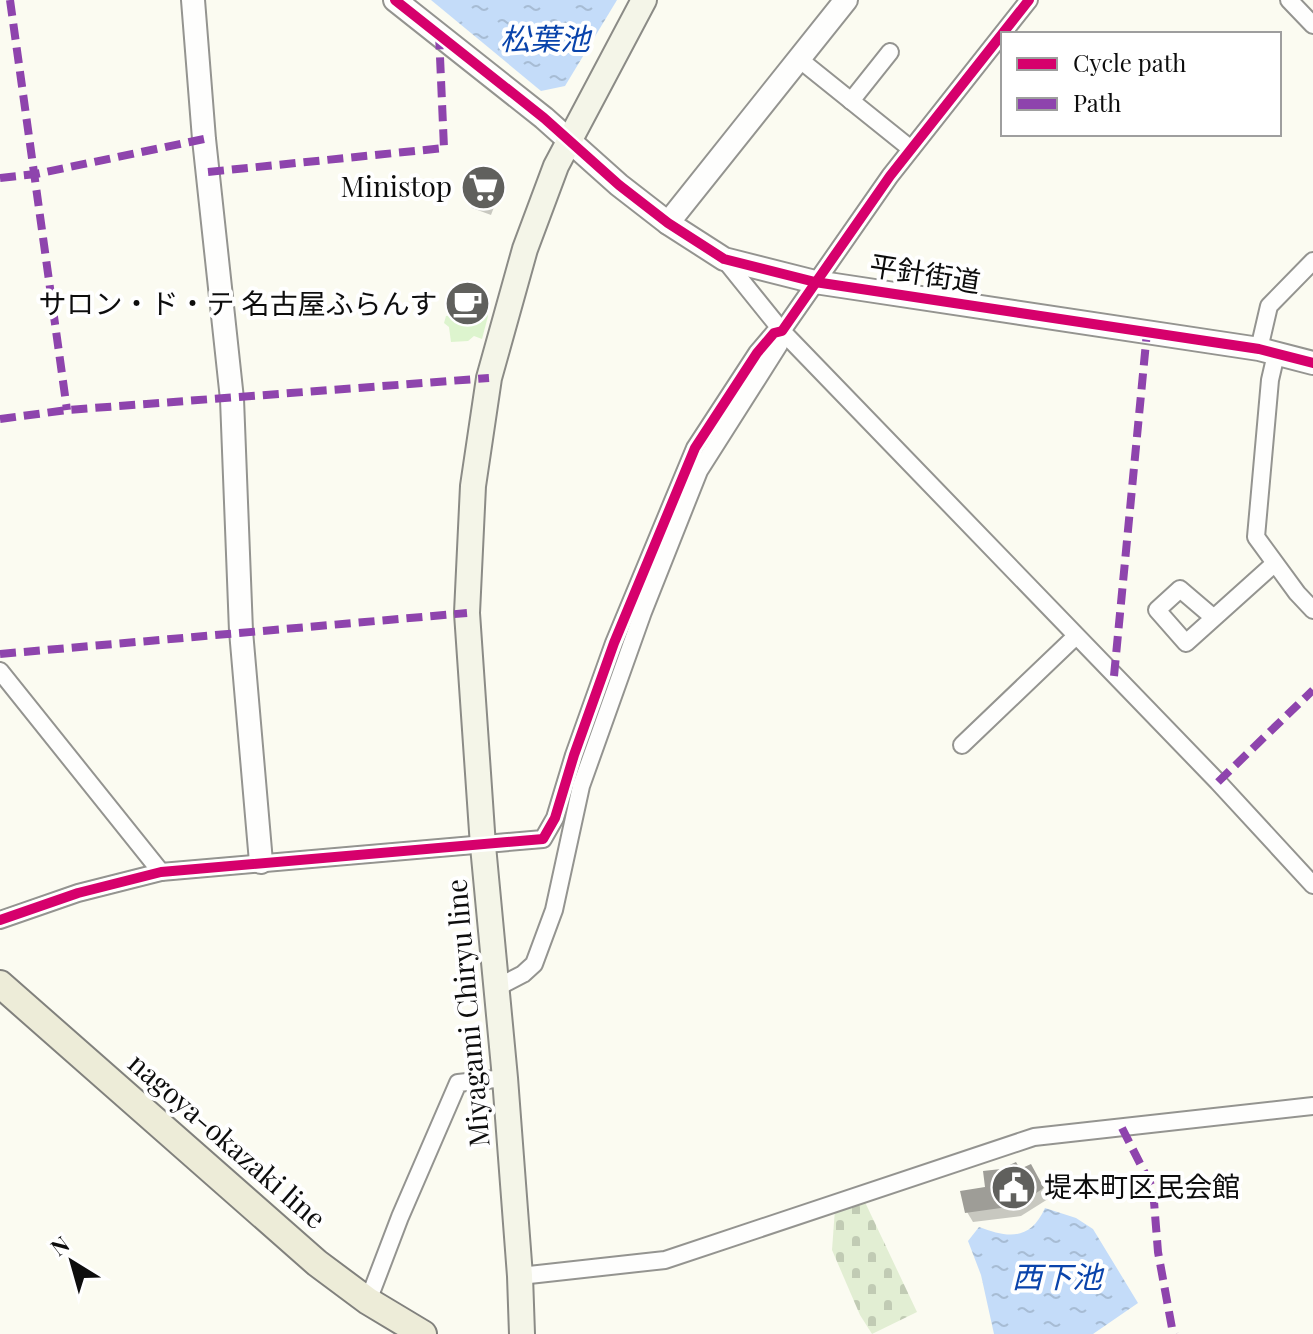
<svg xmlns="http://www.w3.org/2000/svg" width="1313" height="1334" viewBox="0 0 1313 1334" font-family="'Playfair Display','Noto Sans JP',serif">
  <style>
    .cemetery { fill: url(#cemetery-stones) }
    .garden { fill: #ddf4ce }
    .water { fill: url(#water-ripples) }
    .shadow { fill: #0003 }
    .building { fill: #9e9d97 }
    .lines { fill: none; stroke-linecap: round; stroke-linejoin: round }
    .minor-casing { stroke: #949490; stroke-width: 20 }
    .tertiary-casing { stroke: #949490; stroke-width: 26 }
    .secondary-casing { stroke: #8b8b86; stroke-width: 28 }
    .primary-casing { stroke: #81817d; stroke-width: 30 }
    .minor { stroke: #fefefd; stroke-width: 16 }
    .tertiary { stroke: #fefefd; stroke-width: 22 }
    .secondary { stroke: #f4f5e8; stroke-width: 24 }
    .primary { stroke: #edecd8; stroke-width: 26 }
    .quiet { stroke: #8e44ad; stroke-width: 8; stroke-dasharray: 16 8; stroke-linecap: butt }
    .cycleway-casing { stroke: #fff; stroke-width: 15 }
    .cycleway { stroke: #d6006c; stroke-width: 10 }
    .labels { text-anchor: middle; stroke-width: 8; stroke-linejoin: round; paint-order: stroke }
    .poi-label { font-size: 28px; fill: #0d0d0d; stroke: #fff; text-anchor: end }
    .street-label { font-size: 28px; fill: #0d0d0d; stroke: #fff }
    .water-label { font-size: 30px; font-style: italic; fill: #0a44ab; stroke: #fff }
  </style>
  <defs>
    <pattern id="cemetery-stones" width="16" height="16" patternUnits="userSpaceOnUse" patternTransform="scale(2)"><rect width="16" height="16" fill="#e2eed3"/><path d="M2 7V4a2 2 0 0 1 4 0v3zM10 15v-3a2 2 0 0 1 4 0v3z" fill="#c1cbb4"/></pattern>
    <pattern id="water-ripples" width="26" height="14" patternUnits="userSpaceOnUse" patternTransform="scale(2)"><rect width="26" height="14" fill="#c4dcf9"/><path d="M2 4q2-2 4 0t4 0M15 11q2-2 4 0t4 0" fill="none" stroke="#a7bcd4"/></pattern>
  </defs>
  <rect width="100%" height="100%" fill="#fbfbf1"/>
  <!-- cemetery -->
  <path class="cemetery" d="M864,1200L917,1312L872,1334L860,1315L832,1250L835,1209Z"/>
  <!-- garden -->
  <path class="garden" d="M485,300L488,316L482,339L474,336L468,341L451,342L449,327L444,323L446,316L477,313L480,301Z"/>
  <!-- water -->
  <g class="water">
    <path d="M431,0H617L565,86L541,91Z"/>
    <path d="M1045,1208L1076,1218L1093,1229L1138,1303L1093,1334H994L981,1275L968,1241L979,1227C1008,1238 1030,1241 1045,1208Z"/>
  </g>
  <!-- shadow -->
  <g class="shadow">
    <path d="M500,174L504,181L491,215L472,208L468,201Z"/>
    <path d="M475,284L485,299L480,319L464,320L460,313Z"/>
    <path d="M1030,1167L1048,1199L1021,1216L973,1222L967,1212L987,1189Z"/>
  </g>
  <!-- building -->
  <g class="building">
    <path d="M479,165L501,173L487,209L466,201Z"/>
    <path d="M476,282L477,291L482,290L477,312L458,313L455,285Z"/>
    <path d="M1016,1162L1020,1169L1031,1164L1044,1188L1015,1206L965,1213L960,1191L985,1187L983,1171L1001,1169Z"/>
  </g>
  <g class="lines">
    <defs>
      <g id="minor">
        <path d="M1289,0L1313,25"/>
        <path d="M799,59L911,149"/>
        <path d="M851,101L890,52"/>
        <path d="M724,259L782,331L1218,782L1313,885"/>
        <path d="M1259,349L1269,306L1313,261"/>
        <path d="M1276,354L1270,380L1256,537L1297,593L1313,610"/>
        <path d="M1214,618L1180,589L1157,610L1186,643L1274,564"/>
        <path d="M0,671L161,872"/>
        <path d="M962,745L1076,636"/>
        <path d="M0,920L78,893L161,872L543,839L555,818L574,755L614,643L695,448L757,353L774,333L782,331L890,176L1029,0"/>
        <path d="M498,987L523,974L534,964L554,910L581,786L643,612L699,471L779,345L782,331"/>
        <path d="M520,1276L665,1260L1034,1137L1313,1106"/>
        <path d="M368,1301L400,1217L458,1083L505,1078"/>
      </g>
      <g id="tertiary">
        <path d="M193,0L204,139L232,399L241,631L261,862"/>
        <path d="M395,0L544,118L619,185L668,223L724,259L815,282L1259,349L1313,363"/>
        <path d="M668,223L846,0"/>
      </g>
      <path id="secondary" d="M522,1334L520,1276L505,1078L483,846L467,613L473,486L489,378L525,249L556,166L644,0"/>
      <path id="primary" d="M0,984L317,1263L368,1301L423,1334"/>
    </defs>
    <!-- minor casing -->
    <use href="#minor" class="minor-casing"/>
    <!-- tertiary casing -->
    <use href="#tertiary" class="tertiary-casing"/>
    <!-- secondary casing -->
    <use href="#secondary" class="secondary-casing"/>
    <!-- primary casing -->
    <use href="#primary" class="primary-casing"/>
    <!-- minor -->
    <use href="#minor" class="minor"/>
    <!-- tertiary -->
    <use href="#tertiary" class="tertiary"/>
    <!-- secondary -->
    <use href="#secondary" class="secondary"/>
    <!-- primary -->
    <use href="#primary" class="primary"/>
    <!-- quiet -->
    <g class="quiet">
      <path d="M10,0L67,410"/>
      <path d="M208,172L444,148L439,34"/>
      <path d="M0,178L36,174L204,139"/>
      <path d="M0,419L67,410L489,378"/>
      <path d="M0,654L467,613"/>
      <path d="M1114,676L1147,332"/>
      <path d="M1218,782L1313,690"/>
      <path d="M1122,1128L1153,1189L1158,1252L1172,1328L1176,1334"/>
    </g>
    <defs>
      <g id="cycleway">
        <path d="M395,0L544,118L619,185L668,223L724,259L815,282L1259,349L1313,363"/>
        <path d="M0,920L78,893L161,872L543,839L555,818L574,755L614,643L695,448L757,353L774,333L782,331L890,176L1029,0"/>
      </g>
    </defs>
    <!-- cycleway casing -->
    <use href="#cycleway" class="cycleway-casing"/>
    <!-- cycleway -->
    <use href="#cycleway" class="cycleway"/>
  </g>
  <!-- icons -->
  <defs>
    <symbol id="supermarket-disc" viewBox="-11 -11 22 22"><circle r="9.5" fill="#60605d" stroke="#fff"/><path d="M-6-5.5h2.5l.6 2H6L4.5 2H-2.5L-4.4-4H-6ZM-1.5 3.2a1.3 1.3 0 1 0 .1 0ZM3 3.2a1.3 1.3 0 1 0 .1 0Z" fill="#fff"/></symbol>
    <symbol id="cafe-disc" viewBox="-11 -11 22 22"><circle r="9.5" fill="#60605d" stroke="#fff"/><path d="M-5.5-4.5H6V0H3Q3 3.5 0 3.5H-2.5Q-5.5 3.5-5.5 0ZM3-3.2v2h1.7v-2ZM-6 4.5H4V6H-6Z" fill="#fff"/></symbol>
    <symbol id="civic-disc" viewBox="-11 -11 22 22"><circle r="9.5" fill="#60605d" stroke="#fff"/><path d="M-.6-6.5H3V-4.5H.6V-3L4-1V1h2V6H-6V1h2V-1L-.6-3ZM-1.2 2.5V6h2.4V2.5Z" fill="#fff"/></symbol>
  </defs>
  <g fill-rule="evenodd">
    <use href="#supermarket-disc" x="458" y="162" width="51" height="51"/>
    <use href="#cafe-disc" x="442" y="278" width="51" height="51"/>
    <use href="#civic-disc" x="988" y="1162" width="51" height="51"/>
  </g>
  <g class="labels">
    <!-- poi labels -->
    <g class="poi-label">
      <text x="452" y="197">Ministop</text>
      <text x="437" y="314">サロン・ド・テ 名古屋ふらんす</text>
      <text x="1044" y="1197" text-anchor="start">堤本町区民会館</text>
    </g>
    <!-- street labels -->
    <g class="street-label">
      <text transform="translate(925 274) rotate(9)" y="10">平針街道</text>
      <text transform="translate(468 1013) rotate(-95)" y="10">Miyagami Chiryu line</text>
      <text transform="translate(227 1141) rotate(41)" y="10">nagoya-okazaki line</text>
    </g>
    <!-- water labels -->
    <g class="water-label">
      <text x="545" y="50">松葉池</text>
      <text x="1057" y="1288">西下池</text>
    </g>
  </g>
  <!-- legend -->
  <rect x="1001" y="32" width="280" height="104" fill="#ffffff" stroke="#9e9e9e" stroke-width="2"/>
  <rect x="1017" y="58" width="40" height="12" fill="#d6006c" stroke="#9e9e9e" stroke-width="2"/>
  <text x="1073" y="72" font-size="24" fill="#0d0d0d">Cycle path</text>
  <rect x="1017" y="98" width="40" height="12" fill="#8e44ad" stroke="#9e9e9e" stroke-width="2"/>
  <text x="1073" y="112" font-size="24" fill="#0d0d0d">Path</text>
  <!-- north arrow -->
  <g transform="translate(72 1262) rotate(323)" stroke="#ffffff" stroke-width="6" paint-order="stroke">
  <path d="M0-6L14 30L0 20L-14 30Z" fill="#0d0d0d"/>
  <text y="-12" font-size="22" font-weight="bold" text-anchor="middle" fill="#0d0d0d">N</text>
  </g>
</svg>
